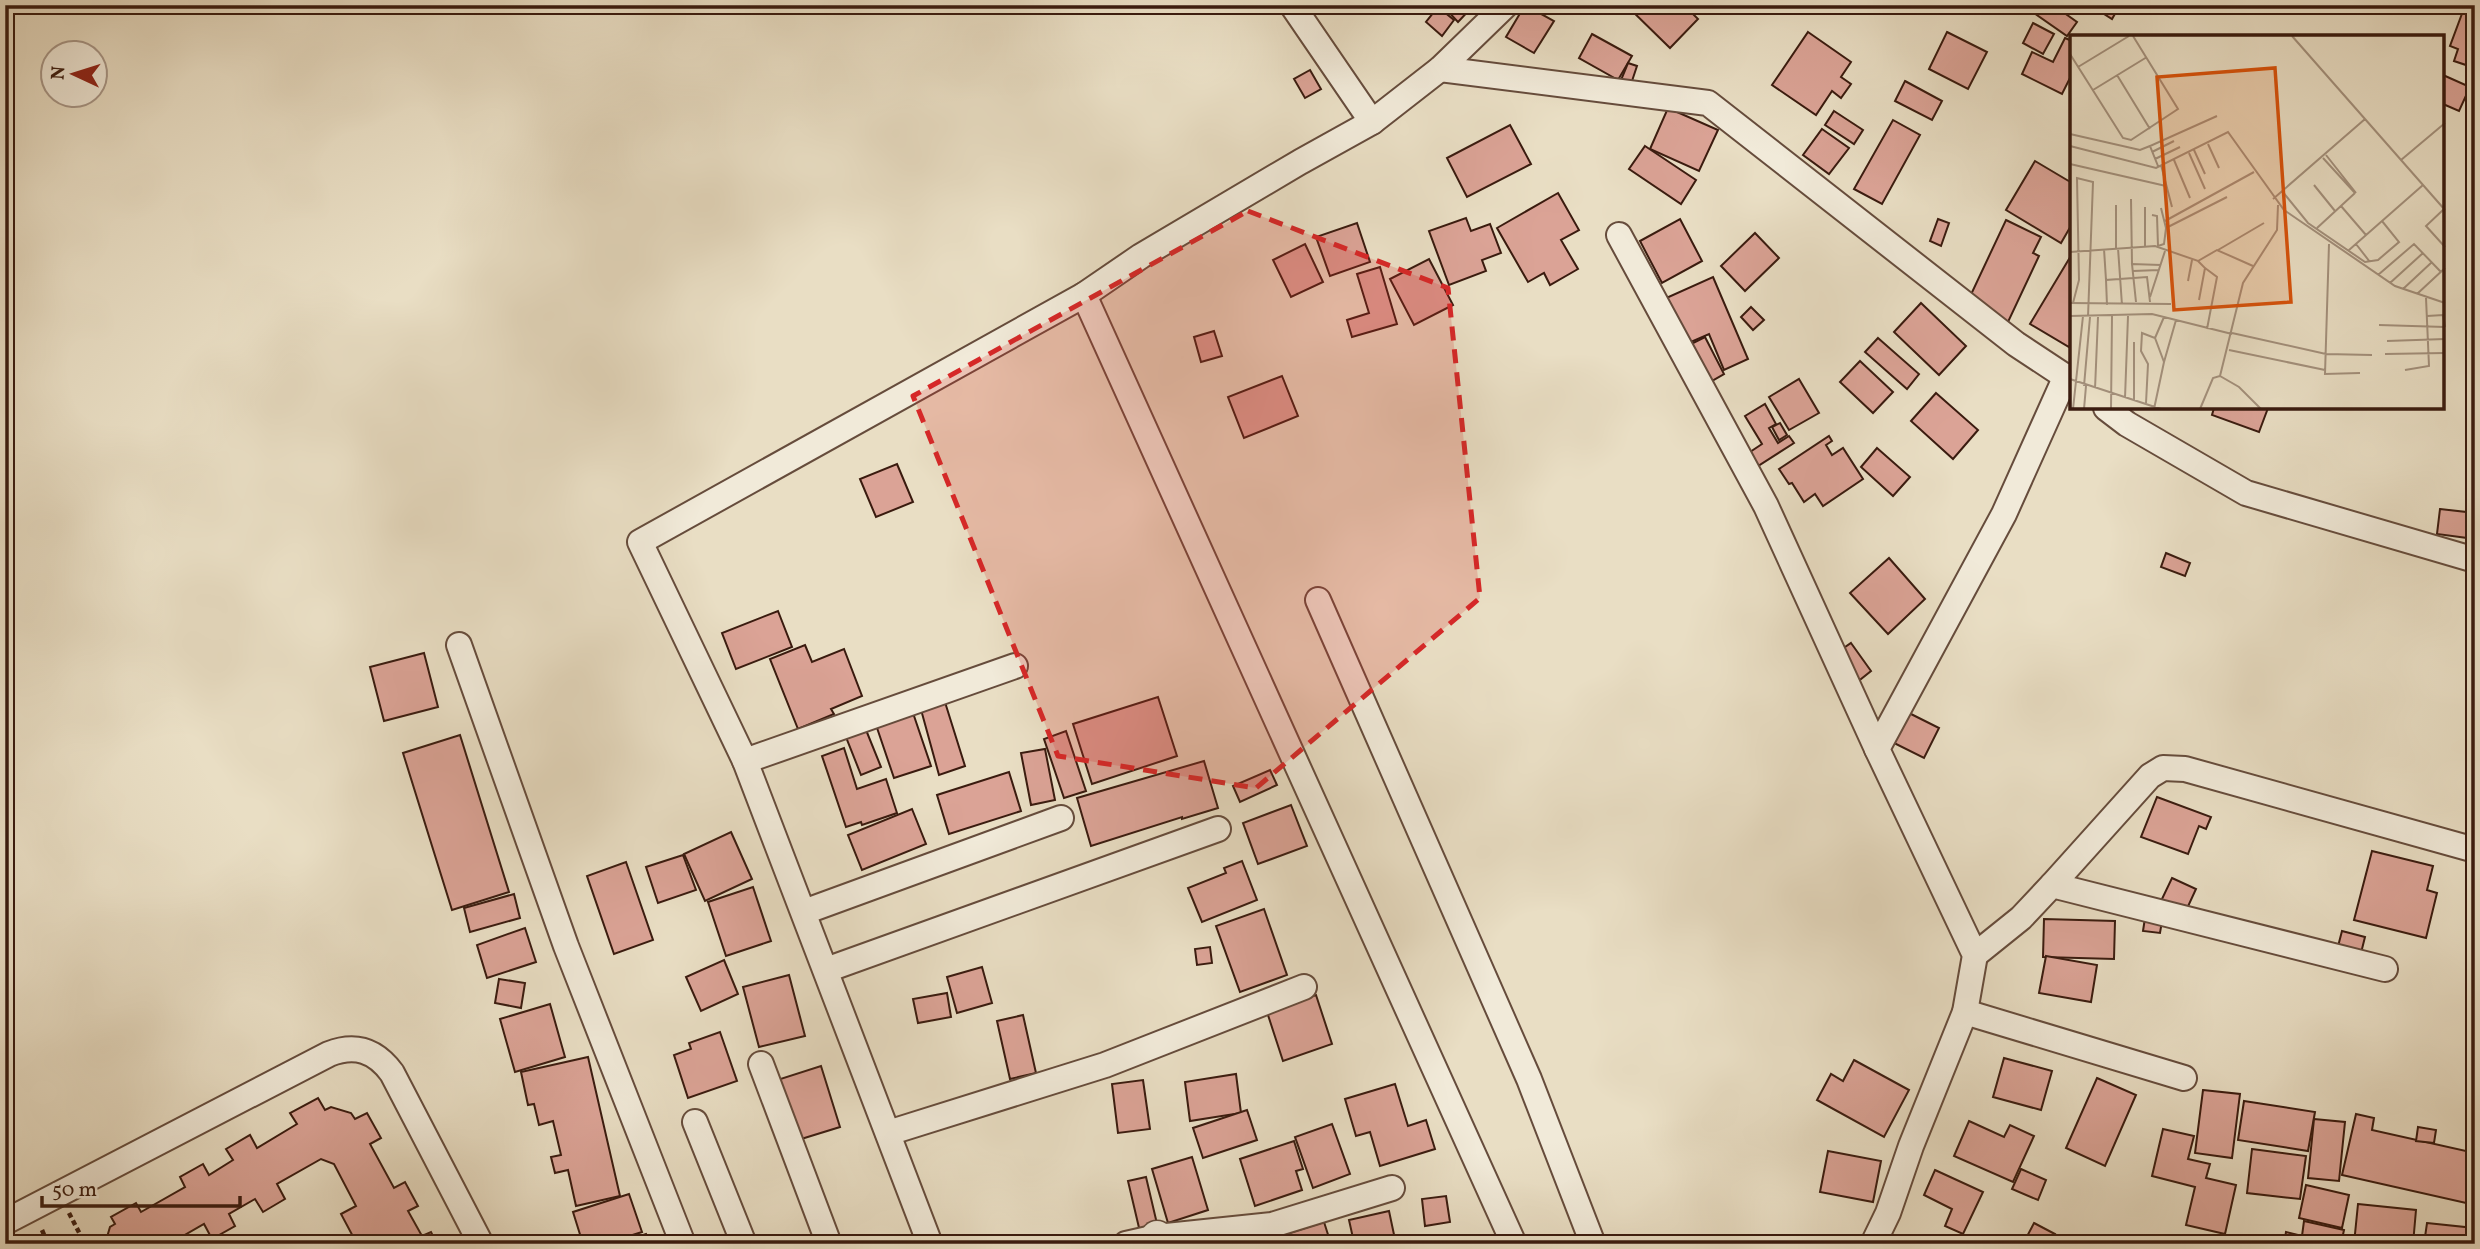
<svg xmlns="http://www.w3.org/2000/svg" width="2480" height="1249" viewBox="0 0 2480 1249" font-family="Vollkorn,serif">
  <style>
    .building { fill: #dba396; stroke: #3a1b0f; stroke-width: 2 }
    .lines { fill: none; stroke-linecap: round; stroke-linejoin: round }
    .minor-casing { stroke: #664c3c; stroke-width: 28 }
    .tertiary-casing { stroke: #664c3c; stroke-width: 35 }
    .path { stroke: #3a1b0f; stroke-width: 4.5; stroke-dasharray: 5 3.5; stroke-linecap: butt }
    .minor { stroke: #f1ead9; stroke-width: 24 }
    .tertiary { stroke: #f1ead9; stroke-width: 32 }
    .marked { fill: #d62828; fill-opacity: 0.2; stroke: #d62828; stroke-width: 5; stroke-dasharray: 14 9; stroke-linejoin: round }
    .inset-road { fill: none; stroke: #a3907c; stroke-width: 2 }
    .view { fill: #d7530c; fill-opacity: 0.15; stroke: #d7530c; stroke-width: 3.5 }
    .inset-edge { fill: none; stroke: #3a1b0f; stroke-width: 3.5 }
  </style>
  <rect width="100%" height="100%" fill="#e9dec4"/>
  <filter id="stains"><feTurbulence type="fractalNoise" baseFrequency=".00286" numOctaves="4"/><feColorMatrix values="0 0 0 0 .2 0 0 0 0 .09 0 0 0 0 .02 0 0 0 .5 -.17"/></filter>
  <radialGradient id="worn" r=".72"><stop offset=".6" stop-color="#630" stop-opacity="0"/><stop offset="1" stop-color="#630" stop-opacity=".3"/></radialGradient>
  <!-- building -->
  <g class="building">
    <path d="M1442,5H1474L1458,22Z"/>
    <path d="M1525,5L1554,21L1534,53L1506,37Z"/>
    <path d="M1626,5H1684L1698,19L1670,48Z"/>
    <path d="M2040,5H2053L2077,22L2067,36L2034,13Z"/>
    <path d="M2090,5H2120L2112,19Z"/>
    <path d="M1438,7L1454,20L1442,36L1426,22Z"/>
    <path d="M2463,11L2475,15V68L2454,61L2458,49L2450,46Z"/>
    <path d="M2033,23L2054,34L2043,54L2023,43Z"/>
    <path d="M1808,32L1851,62L1841,77L1851,84L1841,98L1832,91L1816,115L1772,85Z"/>
    <path d="M1947,32L1987,52L1968,89L1929,69Z"/>
    <path d="M1592,34L1632,56L1618,80L1579,58Z"/>
    <path d="M2065,38L2072,41V74L2062,94L2022,74L2032,52L2053,62Z"/>
    <path d="M1628,63L1637,66L1631,84L1621,80Z"/>
    <path d="M1310,70L1321,89L1305,98L1294,79Z"/>
    <path d="M2443,75L2470,87L2459,111L2443,104Z"/>
    <path d="M1905,81L1942,101L1932,120L1895,101Z"/>
    <path d="M1668,108L1718,130L1699,171L1650,149Z"/>
    <path d="M1834,111L1863,130L1854,144L1825,125Z"/>
    <path d="M1893,120L1920,135L1882,204L1854,189Z"/>
    <path d="M1510,125L1531,164L1467,197L1447,158Z"/>
    <path d="M1822,129L1849,148L1829,174L1803,155Z"/>
    <path d="M1645,146L1696,180L1681,204L1629,169Z"/>
    <path d="M2035,161L2072,183V224L2061,243L2006,210Z"/>
    <path d="M1558,193L1579,230L1561,240L1578,269L1550,285L1544,273L1528,282L1497,228Z"/>
    <path d="M1466,218L1471,231L1490,224L1501,253L1482,260L1486,271L1449,285L1429,231Z"/>
    <path d="M1680,219L1702,261L1662,283L1640,241Z"/>
    <path d="M1938,219L1949,223L1941,246L1930,241Z"/>
    <path d="M2006,220L2041,237L2033,253L2039,256L2008,322L1967,303Z"/>
    <path d="M1357,223L1370,262L1330,276L1316,237Z"/>
    <path d="M1755,233L1779,258L1745,291L1721,266Z"/>
    <path d="M1305,244L1323,282L1291,297L1273,260Z"/>
    <path d="M2072,254V341L2069,347L2030,324Z"/>
    <path d="M1429,259L1453,305L1414,325L1390,279Z"/>
    <path d="M1380,267L1397,324L1352,337L1347,320L1369,313L1357,274Z"/>
    <path d="M1713,277L1748,359L1724,370L1709,334L1684,345L1664,299Z"/>
    <path d="M1921,303L1966,346L1939,375L1894,332Z"/>
    <path d="M1751,307L1764,320L1753,330L1741,317Z"/>
    <path d="M1214,331L1222,356L1201,362L1194,337Z"/>
    <path d="M1705,337L1724,374L1710,382L1691,344Z"/>
    <path d="M1878,338L1919,374L1907,389L1865,352Z"/>
    <path d="M1860,361L1893,392L1873,413L1840,382Z"/>
    <path d="M1282,376L1298,416L1244,438L1228,397Z"/>
    <path d="M1799,379L1819,413L1789,430L1769,397Z"/>
    <path d="M1936,393L1978,430L1953,459L1911,421Z"/>
    <path d="M1765,404L1776,424L1769,428L1778,443L1789,436L1794,443L1758,466L1750,452L1762,444L1745,416Z"/>
    <path d="M2214,408H2268L2259,432L2212,415Z"/>
    <path d="M1780,423L1787,435L1779,440L1772,427Z"/>
    <path d="M1829,436L1832,441L1826,445L1832,455L1843,448L1863,479L1823,506L1815,494L1804,502L1792,483L1789,484L1779,469Z"/>
    <path d="M1877,448L1910,477L1893,496L1861,467Z"/>
    <path d="M897,464L913,502L876,517L860,479Z"/>
    <path d="M2440,509L2475,513V539L2437,534Z"/>
    <path d="M2166,553L2190,563L2185,576L2161,567Z"/>
    <path d="M1889,558L1925,599L1888,634L1850,593Z"/>
    <path d="M778,611L792,647L736,669L722,633Z"/>
    <path d="M1851,643L1871,671L1856,683L1835,654Z"/>
    <path d="M805,645L812,662L844,649L862,696L831,709L834,714L798,729L770,659Z"/>
    <path d="M424,653L438,707L384,721L370,667Z"/>
    <path d="M1158,697L1177,756L1092,784L1073,724Z"/>
    <path d="M944,699L965,766L939,775L920,706Z"/>
    <path d="M912,710L931,766L894,778L875,722Z"/>
    <path d="M1903,710L1939,728L1924,758L1888,740Z"/>
    <path d="M864,725L881,767L861,775L844,732Z"/>
    <path d="M1066,731L1086,791L1064,798L1044,739Z"/>
    <path d="M460,735L509,892L452,910L403,753Z"/>
    <path d="M844,748L857,789L886,779L897,813L862,825L861,822L846,827L822,756Z"/>
    <path d="M1045,749L1055,800L1031,805L1021,753Z"/>
    <path d="M1204,761L1218,808L1182,819V817L1091,846L1077,798Z"/>
    <path d="M1270,770L1277,785L1240,802L1233,786Z"/>
    <path d="M1009,772L1021,811L949,834L937,795Z"/>
    <path d="M2157,797L2211,817L2206,829L2199,826L2188,854L2141,837Z"/>
    <path d="M1291,805L1307,846L1258,864L1243,823Z"/>
    <path d="M912,809L926,844L862,870L848,835Z"/>
    <path d="M731,832L752,879L705,901L684,854Z"/>
    <path d="M2372,851L2433,866L2427,890L2437,893L2426,938L2354,920Z"/>
    <path d="M683,855L696,890L658,903L646,867Z"/>
    <path d="M1242,861L1257,900L1202,922L1188,888L1226,873L1224,868Z"/>
    <path d="M626,862L653,940L614,954L587,876Z"/>
    <path d="M2172,878L2196,889L2185,913L2161,901Z"/>
    <path d="M753,887L771,941L726,956L708,902Z"/>
    <path d="M514,894L520,918L470,932L464,908Z"/>
    <path d="M1264,909L1287,975L1240,992L1216,926Z"/>
    <path d="M2145,918L2162,921L2160,933L2143,931Z"/>
    <path d="M2044,919L2115,921L2114,959L2043,957Z"/>
    <path d="M525,928L536,962L487,978L477,945Z"/>
    <path d="M2342,931L2365,937L2359,961L2336,954Z"/>
    <path d="M1210,947L1212,963L1197,965L1195,949Z"/>
    <path d="M2046,956L2097,965L2091,1002L2039,993Z"/>
    <path d="M724,960L738,994L701,1011L686,977Z"/>
    <path d="M982,967L992,1003L957,1013L947,977Z"/>
    <path d="M789,975L805,1036L759,1047L743,987Z"/>
    <path d="M499,979L525,983L521,1008L495,1003Z"/>
    <path d="M947,993L951,1017L918,1023L913,999Z"/>
    <path d="M1316,995L1332,1044L1283,1061L1267,1012Z"/>
    <path d="M550,1004L565,1057L515,1072L500,1019Z"/>
    <path d="M1023,1015L1036,1073L1010,1079L997,1021Z"/>
    <path d="M720,1032L737,1081L688,1098L674,1055L691,1049L689,1043Z"/>
    <path d="M588,1057L620,1196L576,1206L568,1170L555,1173L551,1157L561,1155L553,1121L539,1125L534,1104L528,1105L521,1072Z"/>
    <path d="M2004,1058L2052,1071L2041,1110L1993,1097Z"/>
    <path d="M1854,1060L1909,1090L1884,1137L1817,1100L1831,1074L1843,1081Z"/>
    <path d="M821,1066L840,1127L798,1140L774,1081Z"/>
    <path d="M1236,1074L1241,1113L1190,1121L1185,1082Z"/>
    <path d="M2097,1078L2136,1095L2105,1166L2066,1148Z"/>
    <path d="M1143,1080L1150,1129L1118,1133L1112,1084Z"/>
    <path d="M1395,1084L1408,1126L1426,1120L1435,1149L1380,1166L1370,1132L1356,1136L1345,1099Z"/>
    <path d="M2203,1090L2240,1094L2232,1158L2195,1153Z"/>
    <path d="M318,1098L325,1110L331,1107L351,1113L355,1119L367,1113L381,1138L370,1144L394,1188L405,1182L418,1206L408,1211L422,1236L431,1232L437,1244H357L341,1214L356,1206L334,1164L321,1159L277,1184L285,1199L263,1212L255,1199L229,1214L235,1226L212,1239L204,1224L169,1244H105L110,1227L115,1224L111,1217L136,1203L141,1212L185,1187L180,1177L203,1164L209,1175L233,1160L226,1149L250,1135L257,1148L297,1124L290,1113Z"/>
    <path d="M2244,1101L2315,1112L2308,1151L2238,1140Z"/>
    <path d="M1247,1110L1257,1140L1203,1158L1193,1128Z"/>
    <path d="M2356,1114L2374,1118L2372,1130L2475,1153V1205L2342,1175Z"/>
    <path d="M2314,1119L2345,1122L2339,1181L2308,1178Z"/>
    <path d="M1969,1121L2004,1137L2010,1125L2034,1136L2013,1182L1954,1156Z"/>
    <path d="M1332,1124L1350,1174L1313,1188L1295,1137Z"/>
    <path d="M2418,1127L2436,1130L2434,1143L2416,1141Z"/>
    <path d="M2163,1129L2194,1136L2188,1159L2210,1164L2206,1178L2236,1185L2225,1234L2186,1225L2195,1187L2152,1176Z"/>
    <path d="M1294,1141L1303,1169L1296,1171L1302,1190L1255,1206L1240,1159Z"/>
    <path d="M2252,1149L2306,1156L2300,1199L2247,1193Z"/>
    <path d="M1828,1151L1881,1161L1873,1202L1820,1192Z"/>
    <path d="M1192,1157L1208,1210L1168,1223L1152,1169Z"/>
    <path d="M2021,1169L2046,1180L2038,1200L2012,1189Z"/>
    <path d="M1935,1170L1983,1192L1963,1234L1945,1226L1952,1209L1924,1195Z"/>
    <path d="M1146,1177L1158,1228L1140,1232L1128,1181Z"/>
    <path d="M2306,1185L2349,1195L2342,1228L2299,1218Z"/>
    <path d="M629,1194L642,1232L604,1244H583L573,1212Z"/>
    <path d="M1446,1196L1450,1222L1425,1226L1422,1199Z"/>
    <path d="M2358,1204L2416,1210L2413,1244H2354Z"/>
    <path d="M1389,1211L1396,1244H1346L1345,1240L1353,1238L1349,1220Z"/>
    <path d="M2304,1221L2344,1230L2341,1244H2284L2286,1232L2302,1236Z"/>
    <path d="M1324,1222L1331,1244H1286L1283,1235Z"/>
    <path d="M2034,1223L2055,1234L2050,1244H2023Z"/>
    <path d="M2427,1223L2474,1228L2472,1244H2424Z"/>
    <path d="M646,1234L649,1244H616Z"/>
  </g>
  <g class="lines">
    <defs>
      <g id="minor">
        <path d="M1292,5L1372,122"/>
        <path d="M1440,69L1708,103L2016,344L2072,381"/>
        <path d="M1619,235L1766,506L1877,749"/>
        <path d="M1084,295L1514,1244"/>
        <path d="M2106,408L2127,424L2246,493L2475,560"/>
        <path d="M1318,600L1529,1079L1593,1244"/>
        <path d="M459,645L566,946L683,1244"/>
        <path d="M745,761L1015,666"/>
        <path d="M2052,885L2150,776L2163,768L2185,769L2475,850"/>
        <path d="M804,912L1061,818"/>
        <path d="M1975,955L2021,918L2052,885L2385,969"/>
        <path d="M826,970L1218,829"/>
        <path d="M1965,1012L2184,1078"/>
        <path d="M761,1064L829,1244"/>
        <path d="M695,1122L744,1244"/>
        <path d="M888,1133L1105,1065L1304,987"/>
        <path d="M5,1222L329,1054C355,1044 375,1050 392,1073L481,1244"/>
        <path d="M930,1244L745,761L640,542L1084,295L1141,256L1300,162L1372,122L1440,69L1506,5"/>
        <path d="M1126,1244L1157,1237L1272,1225L1392,1188"/>
        <path d="M1873,1244L1888,1213L1911,1146L1965,1012L1975,955L1877,749L2004,514L2066,376"/>
      </g>
      <path id="tertiary" d="M1157,1244V1237"/>
    </defs>
    <!-- minor casing -->
    <use href="#minor" class="minor-casing"/>
    <!-- tertiary casing -->
    <use href="#tertiary" class="tertiary-casing"/>
    <!-- path -->
    <g class="path">
      <path d="M69,1213L85,1244"/>
      <path d="M42,1230L48,1244"/>
    </g>
    <!-- minor -->
    <use href="#minor" class="minor"/>
    <!-- tertiary -->
    <use href="#tertiary" class="tertiary"/>
  </g>
  <!-- marked area -->
  <path class="marked" d="M1248,211L1448,288L1480,598L1256,788L1058,756L913,396Z"/>
  <!-- overview -->
  <g transform="translate(2070 35)">
    <rect width="374" height="374" fill="#e9dec4"/>
    <path class="inset-road" d="M222,1L375,175M0,19L53,103L61,105L108,74L63,1M8,32L59,1M47,40L80,94M23,55L77,22M0,99L70,115L80,111M138,109L149,133M0,111L86,133L158,97L214,175L325,251L375,268M124,115L135,139M82,117L104,106M119,118L135,154M256,120L286,158M253,123L285,158M85,124L110,112M104,125L120,163M331,125L375,88M0,129L96,151M91,130L102,172M88,131L80,111L147,81M244,150L265,176M212,156L238,188L295,227L308,225L329,207L312,186M61,164L62,229M203,164L295,84M46,170V213M271,171L296,200M374,174L356,191L375,212M82,180L87,181L88,211M95,186L184,137M96,193L157,162M247,193L285,158M259,209L255,339L290,338M286,209L300,227M88,211L94,209L96,193L91,173M75,212V172M48,213L52,270M34,214L36,245M148,215L194,188M279,215L353,150M0,217L85,211L128,226L147,215L183,231M128,226L135,233L129,265M135,233L147,242L137,294M63,236L89,235M308,240L344,209L371,237M118,246L122,225M320,248L353,218M333,254L362,227M347,259L375,233M80,262L95,216M66,267L62,229L91,230M0,268L101,269M3,268L9,245L7,143L23,147L18,282M37,270L36,245L77,242L80,267M0,281L82,279L162,299M357,281L373,280L375,292M309,290L375,292M162,298L256,319L302,320M85,303L94,282M317,306L375,304M64,307V365M159,315L255,335M315,319L375,318M94,327L106,285M335,335L359,331L356,263M150,341L169,352L191,374M0,344L91,374M14,351L20,282M25,354L28,282M55,363L58,281M76,368L78,329L71,316L72,298L85,303L94,327L84,374M3,374L13,281M14,374L16,351M41,374L42,281M130,374L143,343L150,341L173,248L207,195L208,170"/>
    <path class="view" d="M205,33L221,267L104,275L87,42Z"/>
    <rect width="374" height="374" class="inset-edge"/>
  </g>
  <!-- margin -->
  <rect width="2480" height="1249" fill="none" stroke="#e9dec4" stroke-width="28"/>
  <rect x="7" y="7" width="2466" height="1235" fill="none" stroke="#3a1b0f" stroke-width="3.5"/>
  <rect x="14" y="14" width="2452" height="1221" fill="none" stroke="#3a1b0f" stroke-width="2"/>
  <!-- north arrow -->
  <g transform="translate(74 74) rotate(274)"><circle r="33" fill="#f1ead9" stroke="#a89788" stroke-width="2"/>
  <path d="M0-5L12 26L0 18L-12 26Z" fill="#8f2418"/>
  <text y="-10" font-size="19" font-weight="bold" text-anchor="middle" fill="#3a1b0f">N</text>
  </g>
  <!-- scale -->
  <path d="M42 1196v10h198v-10" fill="none" stroke="#3a1b0f" stroke-width="3.5"/>
  <text x="52" y="1196" font-size="21" fill="#3a1b0f" stroke="#f1ead9" stroke-width="5" paint-order="stroke">50 m</text>
  <rect width="100%" height="100%" filter="url(#stains)"/>
  <rect width="100%" height="100%" fill="url(#worn)"/>
</svg>
